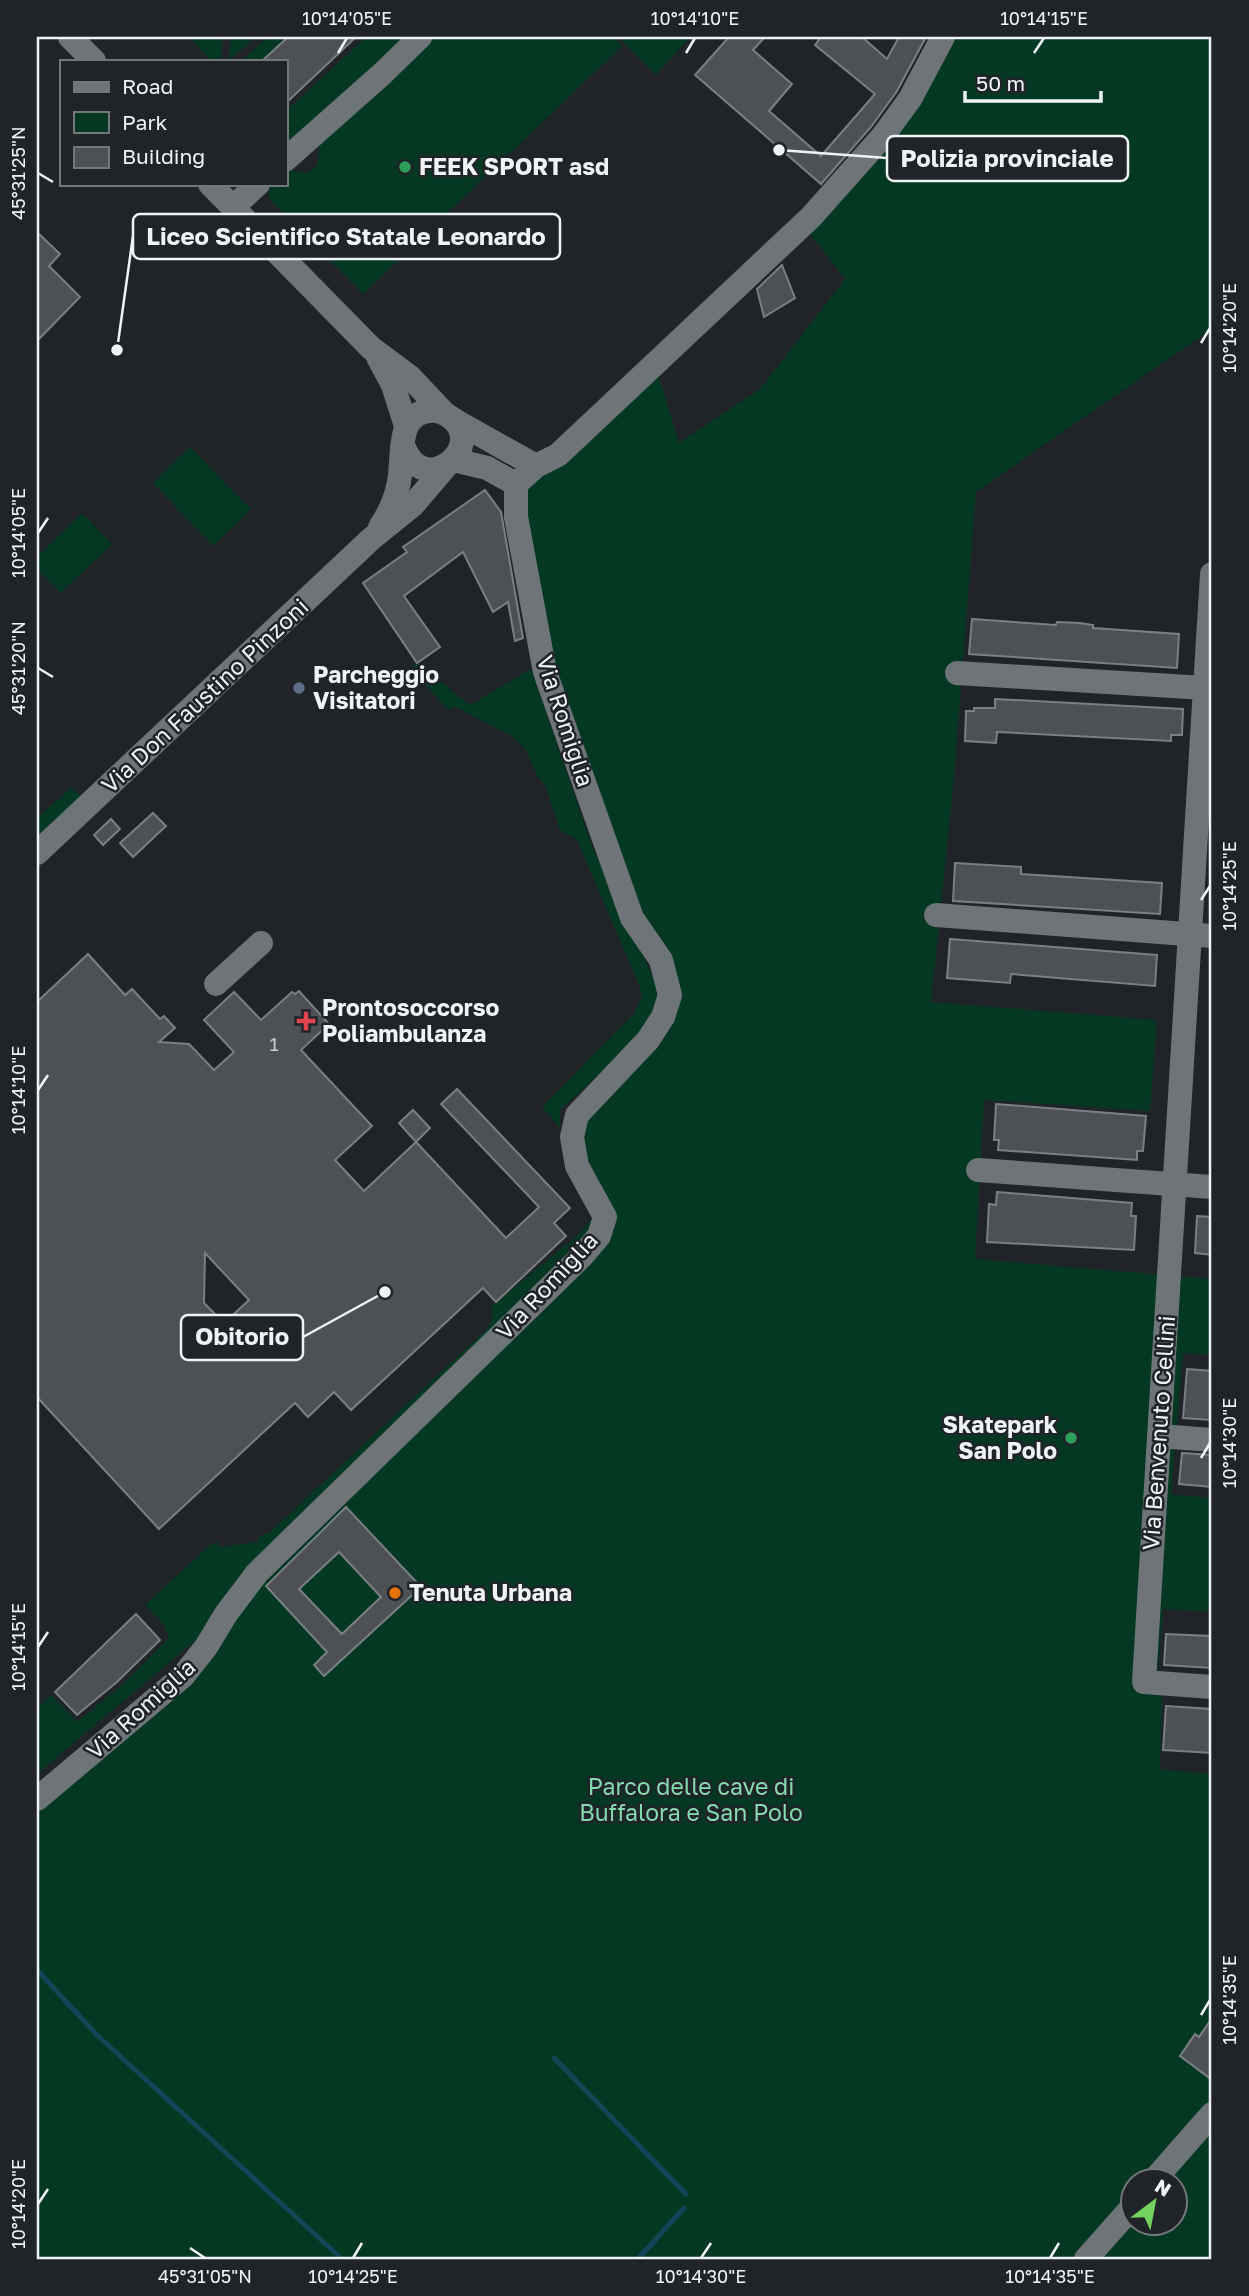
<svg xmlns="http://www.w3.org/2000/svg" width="1249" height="2296" viewBox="0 0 1249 2296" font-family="'Golos Text',sans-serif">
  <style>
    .green { fill: #043823; fill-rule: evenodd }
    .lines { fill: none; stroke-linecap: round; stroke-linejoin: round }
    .stream { stroke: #104657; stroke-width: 5 }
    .building { fill: #4d5156; stroke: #7a7f84; stroke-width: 2; fill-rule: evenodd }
    .minor { stroke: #6f7479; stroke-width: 24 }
    .ticks { fill: none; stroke: #f0f3f6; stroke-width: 2.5 }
    .leisure-dot { fill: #2e9e5b; stroke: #202428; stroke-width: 2.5 }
    .service-dot { fill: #5c6f8a; stroke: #202428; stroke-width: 2.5 }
    .health-dot { fill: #e0444e; stroke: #202428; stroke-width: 2.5 }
    .food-dot { fill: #e8710a; stroke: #202428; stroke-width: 2.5 }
    .labels { text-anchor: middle; stroke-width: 5; stroke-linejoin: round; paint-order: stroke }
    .number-label { font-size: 19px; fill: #c7cace }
    .poi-label { font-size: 23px; font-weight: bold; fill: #f0f3f6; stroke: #202428; text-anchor: start }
    .street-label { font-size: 23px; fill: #f0f3f6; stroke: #202428 }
    .park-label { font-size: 23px; fill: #84dbae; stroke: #202428 }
    .leader { fill: none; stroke: #f0f3f6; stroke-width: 2.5 }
    .callout-dot { fill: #f0f3f6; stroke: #202428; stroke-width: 2.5 }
    .callout { fill: #202428; stroke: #f0f3f6; stroke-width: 2.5 }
    .callout-label { font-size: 24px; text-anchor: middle; font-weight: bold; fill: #f0f3f6 }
    .neatline { fill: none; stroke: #f0f3f6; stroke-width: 2.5 }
    .ticks-label { font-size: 18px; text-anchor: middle; fill: #f0f3f6 }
  </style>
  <rect width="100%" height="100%" fill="#202428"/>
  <!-- green -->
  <g class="green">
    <path d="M189,37H223L221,61H212Z"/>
    <path d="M231,37H255L229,61Z"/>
    <path d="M268,37H280L282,42L262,61H241Z"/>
    <path d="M366,37H409L285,151V112Z"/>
    <path d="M432,37H613L622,46L363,294L271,201L268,196L269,189L275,184H285V174L289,170L308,173L318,164L319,143Z"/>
    <path d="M618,37H690L656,75Z"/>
    <path d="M952,37H1212V329L976,492L953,789L931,1002L1157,1020L1150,1111L984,1100L975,1259L1212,1279V1355L1183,1353L1171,1494L1212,1498V1612L1163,1609L1157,1683L1162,1694L1160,1769L1212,1774V2259H37V1811L607,1237L581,1139L586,1121L670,1022L640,911L551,671L526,517L525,489L658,373L679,443L760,389L845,279L808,231ZM1134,2180H1176V2222H1134Z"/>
    <path d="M190,447L251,509L213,546L153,483Z"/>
    <path d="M82,513L112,544L61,593L37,568V557Z"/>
    <path d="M417,663L470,705L531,669L592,846L659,990L657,1007L640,1037L560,1110V1128L542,1107L634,1014L642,997L640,987L577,840L560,830L545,785L538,777L526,750L513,737L456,707L448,710L410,668Z"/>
    <path d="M72,787L87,802L37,843V815H40Z"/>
    <path d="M593,1217L590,1230L196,1640L37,1774V1708L51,1695L77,1722L125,1682L169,1638L164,1625L145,1605L210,1545L218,1542L219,1547L258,1542V1537L269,1533L488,1328L492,1320V1306L579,1234Z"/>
  </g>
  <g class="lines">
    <!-- stream -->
    <g class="stream">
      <path d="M37,1970L97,2035L342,2259"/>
      <path d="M554,2058L686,2194"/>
      <path d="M638,2259L684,2208"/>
    </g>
  </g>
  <!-- building -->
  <g class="building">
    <path d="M288,37H356L285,104V61H262Z"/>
    <path d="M729,37H765L753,50L792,84L769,111L821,156L875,94L815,45L821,37H862L887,59L899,37H926L897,91L871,127L821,184L695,75Z"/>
    <path d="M37,232L60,254L49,266L80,297L37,341Z"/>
    <path d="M782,265L795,298L764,317L757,289Z"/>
    <path d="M485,490L501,512L523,638L515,641L508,602L493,612L463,552L404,596L440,647L417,663L363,583L407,552L403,547Z"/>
    <path d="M972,619L1056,625L1057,622L1080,623L1093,625V628L1179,634L1177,668L969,654Z"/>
    <path d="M995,699L1183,709L1182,735H1171V741L997,732L996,743L965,741L966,711H974V708H995Z"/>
    <path d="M153,813L166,826L133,857L120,843Z"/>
    <path d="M111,819L120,829L103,845L94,835Z"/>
    <path d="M955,863L1021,867V874L1162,883L1160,914L953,901Z"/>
    <path d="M950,939L1157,955L1155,986L1011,974L1010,983L947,978Z"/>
    <path d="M88,954L125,995L132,989L160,1019L164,1016L175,1028L159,1042L189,1044L214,1070L234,1052L204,1020L234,992L261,1020L292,992L295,994L299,991L329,1024L301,1050L372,1126L335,1160L364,1191L416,1142L506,1238L539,1207L441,1104L457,1089L570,1208L554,1223L566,1236L496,1302L483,1288L351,1410L334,1392L308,1417L295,1403L159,1529L37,1397V1002ZM205,1253L249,1300L224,1323L204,1303Z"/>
    <path d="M996,1104L1146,1116L1143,1151H1137V1160L998,1150L999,1140H994Z"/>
    <path d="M413,1110L430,1128L416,1142L399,1123Z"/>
    <path d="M997,1192L1132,1203L1131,1216H1136L1134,1250L987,1242L989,1204L996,1205Z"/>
    <path d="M1197,1216L1212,1217V1255L1195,1253Z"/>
    <path d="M1187,1369L1212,1371V1420L1183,1418Z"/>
    <path d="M1182,1453L1212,1455V1487L1179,1484Z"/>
    <path d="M346,1507L421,1587L324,1676L314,1665L327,1652L266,1586ZM339,1552L381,1597L342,1634L299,1589Z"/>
    <path d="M136,1614L160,1640L117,1682L77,1715L55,1692Z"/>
    <path d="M1166,1634L1212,1636V1668L1164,1665Z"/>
    <path d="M1166,1706L1212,1709V1753L1163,1750Z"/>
    <path d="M1212,2018V2080L1180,2056L1195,2034L1199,2037Z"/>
  </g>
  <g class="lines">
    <!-- minor -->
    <g class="minor">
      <path d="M70,37L94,61"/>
      <path d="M285,160L382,74L420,37"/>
      <path d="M210,184L371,348L410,377L444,413"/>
      <path d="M233,207L258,184"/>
      <path d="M378,357L393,385L406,426"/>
      <path d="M454,420L536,466"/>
      <path d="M454,460L487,468L516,484"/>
      <path d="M380,527C389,514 396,498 399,482C404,458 395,413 430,411C438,410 444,413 450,417C489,445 423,502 403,445"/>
      <path d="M1212,574L1144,1682L1212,1687"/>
      <path d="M957,673L1205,688"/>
      <path d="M37,853L371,539L413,505L447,465"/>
      <path d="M936,915L1212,936"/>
      <path d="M216,984L261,943"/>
      <path d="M978,1170L1212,1187"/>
      <path d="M1159,1436L1212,1440"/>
      <path d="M37,1799L183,1676L206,1647L226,1614L257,1573L582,1256L599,1236L605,1217L577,1166L572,1137L577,1115L648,1040L663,1017L670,995L661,960L632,918L545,672L516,517V484L536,466L558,455L811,217L883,136L910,99L943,37"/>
      <path d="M1154,2180L1212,2114"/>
      <path d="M1086,2259L1134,2205"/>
    </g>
  </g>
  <!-- ticks -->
  <path class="ticks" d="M338,53L347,38M686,53L695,38M1034,53L1044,38M38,173L53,182M1201,343L1210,328M38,533L48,518M38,668L53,677M1201,900L1210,886M38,1090L48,1075M1201,1458L1210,1443M38,1647L48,1632M1201,2015L1210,2000M38,2204L48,2189M190,2248L205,2258M353,2258L362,2243M701,2258L711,2243M1050,2258L1059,2243"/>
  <!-- markers -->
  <g class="leisure-dot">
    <circle cx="405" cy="167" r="7"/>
    <circle cx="1071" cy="1438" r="7"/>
  </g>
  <circle class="service-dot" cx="299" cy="688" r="7"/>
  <path class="health-dot" d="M302.5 1010.5h7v7h7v7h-7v7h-7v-7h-7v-7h7z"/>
  <circle class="food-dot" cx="395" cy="1593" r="7"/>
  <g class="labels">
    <!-- number labels -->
    <g class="number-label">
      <text x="274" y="1051">1</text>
    </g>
    <!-- poi labels -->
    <g class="poi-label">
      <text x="419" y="175">FEEK SPORT asd</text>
      <text x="313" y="683">Parcheggio<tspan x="313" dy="26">Visitatori</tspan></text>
      <text x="322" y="1016">Prontosoccorso<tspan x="322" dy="26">Poliambulanza</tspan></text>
      <text x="1057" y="1433" text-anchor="end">Skatepark<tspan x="1057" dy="26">San Polo</tspan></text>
      <text x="409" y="1601">Tenuta Urbana</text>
    </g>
    <!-- street labels -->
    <g class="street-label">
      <text transform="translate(205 696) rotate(-43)" y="8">Via Don Faustino Pinzoni</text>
      <text transform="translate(565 721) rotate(72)" y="8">Via Romiglia</text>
      <text transform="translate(547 1286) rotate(-47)" y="8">Via Romiglia</text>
      <text transform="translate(1159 1433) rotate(-86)" y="8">Via Benvenuto Cellini</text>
      <text transform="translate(141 1709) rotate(-42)" y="8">Via Romiglia</text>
    </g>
    <!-- park labels -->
    <g class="park-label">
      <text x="691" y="1795">Parco delle cave di<tspan x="691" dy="26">Buffalora e San Polo</tspan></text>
    </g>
  </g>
  <!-- callouts -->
  <path class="leader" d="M779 150L887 158M117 350L133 236M385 1292L303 1337"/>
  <g class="callout-dot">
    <circle cx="779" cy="150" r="7"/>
    <circle cx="117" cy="350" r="7"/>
    <circle cx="385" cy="1292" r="7"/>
  </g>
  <g class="callout">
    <rect x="887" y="136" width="241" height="45" rx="7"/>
    <rect x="133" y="214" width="427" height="45" rx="7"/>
    <rect x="181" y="1315" width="122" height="45" rx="7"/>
  </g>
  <g class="callout-label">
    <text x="1007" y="167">Polizia provinciale</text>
    <text x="346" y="245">Liceo Scientifico Statale Leonardo</text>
    <text x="242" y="1345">Obitorio</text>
  </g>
  <!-- border -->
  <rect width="1249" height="2296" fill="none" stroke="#202428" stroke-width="77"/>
  <!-- legend -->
  <rect x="60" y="60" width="228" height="126" fill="#202428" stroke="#73777a" stroke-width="2"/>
  <rect x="74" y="82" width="35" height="10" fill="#6f7479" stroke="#73777a" stroke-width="2"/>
  <text x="122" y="94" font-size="21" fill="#f0f3f6">Road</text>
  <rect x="74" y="112" width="35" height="21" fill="#043823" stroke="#73777a" stroke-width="2"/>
  <text x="122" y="130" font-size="21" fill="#f0f3f6">Park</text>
  <rect x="74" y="147" width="35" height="21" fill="#4d5156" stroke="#73777a" stroke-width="2"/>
  <text x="122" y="164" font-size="21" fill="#f0f3f6">Building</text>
  <!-- north arrow -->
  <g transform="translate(1154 2202) rotate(32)"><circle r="33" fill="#202428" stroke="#73777a" stroke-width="2"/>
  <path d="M0-5L12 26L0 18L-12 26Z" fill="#72d25d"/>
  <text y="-10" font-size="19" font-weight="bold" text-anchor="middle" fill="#f0f3f6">N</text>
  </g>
  <!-- scale -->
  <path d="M965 91v10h136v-10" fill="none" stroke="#f0f3f6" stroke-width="3.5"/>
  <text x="976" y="91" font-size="21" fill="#f0f3f6" stroke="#202428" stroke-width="5" paint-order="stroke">50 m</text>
  <rect x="38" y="38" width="1172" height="2220" class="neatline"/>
  <g class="ticks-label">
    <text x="347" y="25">10°14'05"E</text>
    <text x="695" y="25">10°14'10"E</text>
    <text x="1044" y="25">10°14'15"E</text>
    <text transform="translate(19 173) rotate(-90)" y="6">45°31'25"N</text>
    <text transform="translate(1230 328) rotate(-90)" y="6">10°14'20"E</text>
    <text transform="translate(19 533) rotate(-90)" y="6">10°14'05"E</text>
    <text transform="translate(19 668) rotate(-90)" y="6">45°31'20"N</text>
    <text transform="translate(1230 886) rotate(-90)" y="6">10°14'25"E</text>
    <text transform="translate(19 1090) rotate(-90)" y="6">10°14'10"E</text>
    <text transform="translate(1230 1443) rotate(-90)" y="6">10°14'30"E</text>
    <text transform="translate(19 1647) rotate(-90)" y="6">10°14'15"E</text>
    <text transform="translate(1230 2000) rotate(-90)" y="6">10°14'35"E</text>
    <text transform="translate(19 2204) rotate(-90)" y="6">10°14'20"E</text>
    <text x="205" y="2283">45°31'05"N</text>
    <text x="353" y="2283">10°14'25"E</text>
    <text x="701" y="2283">10°14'30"E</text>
    <text x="1050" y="2283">10°14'35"E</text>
  </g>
</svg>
